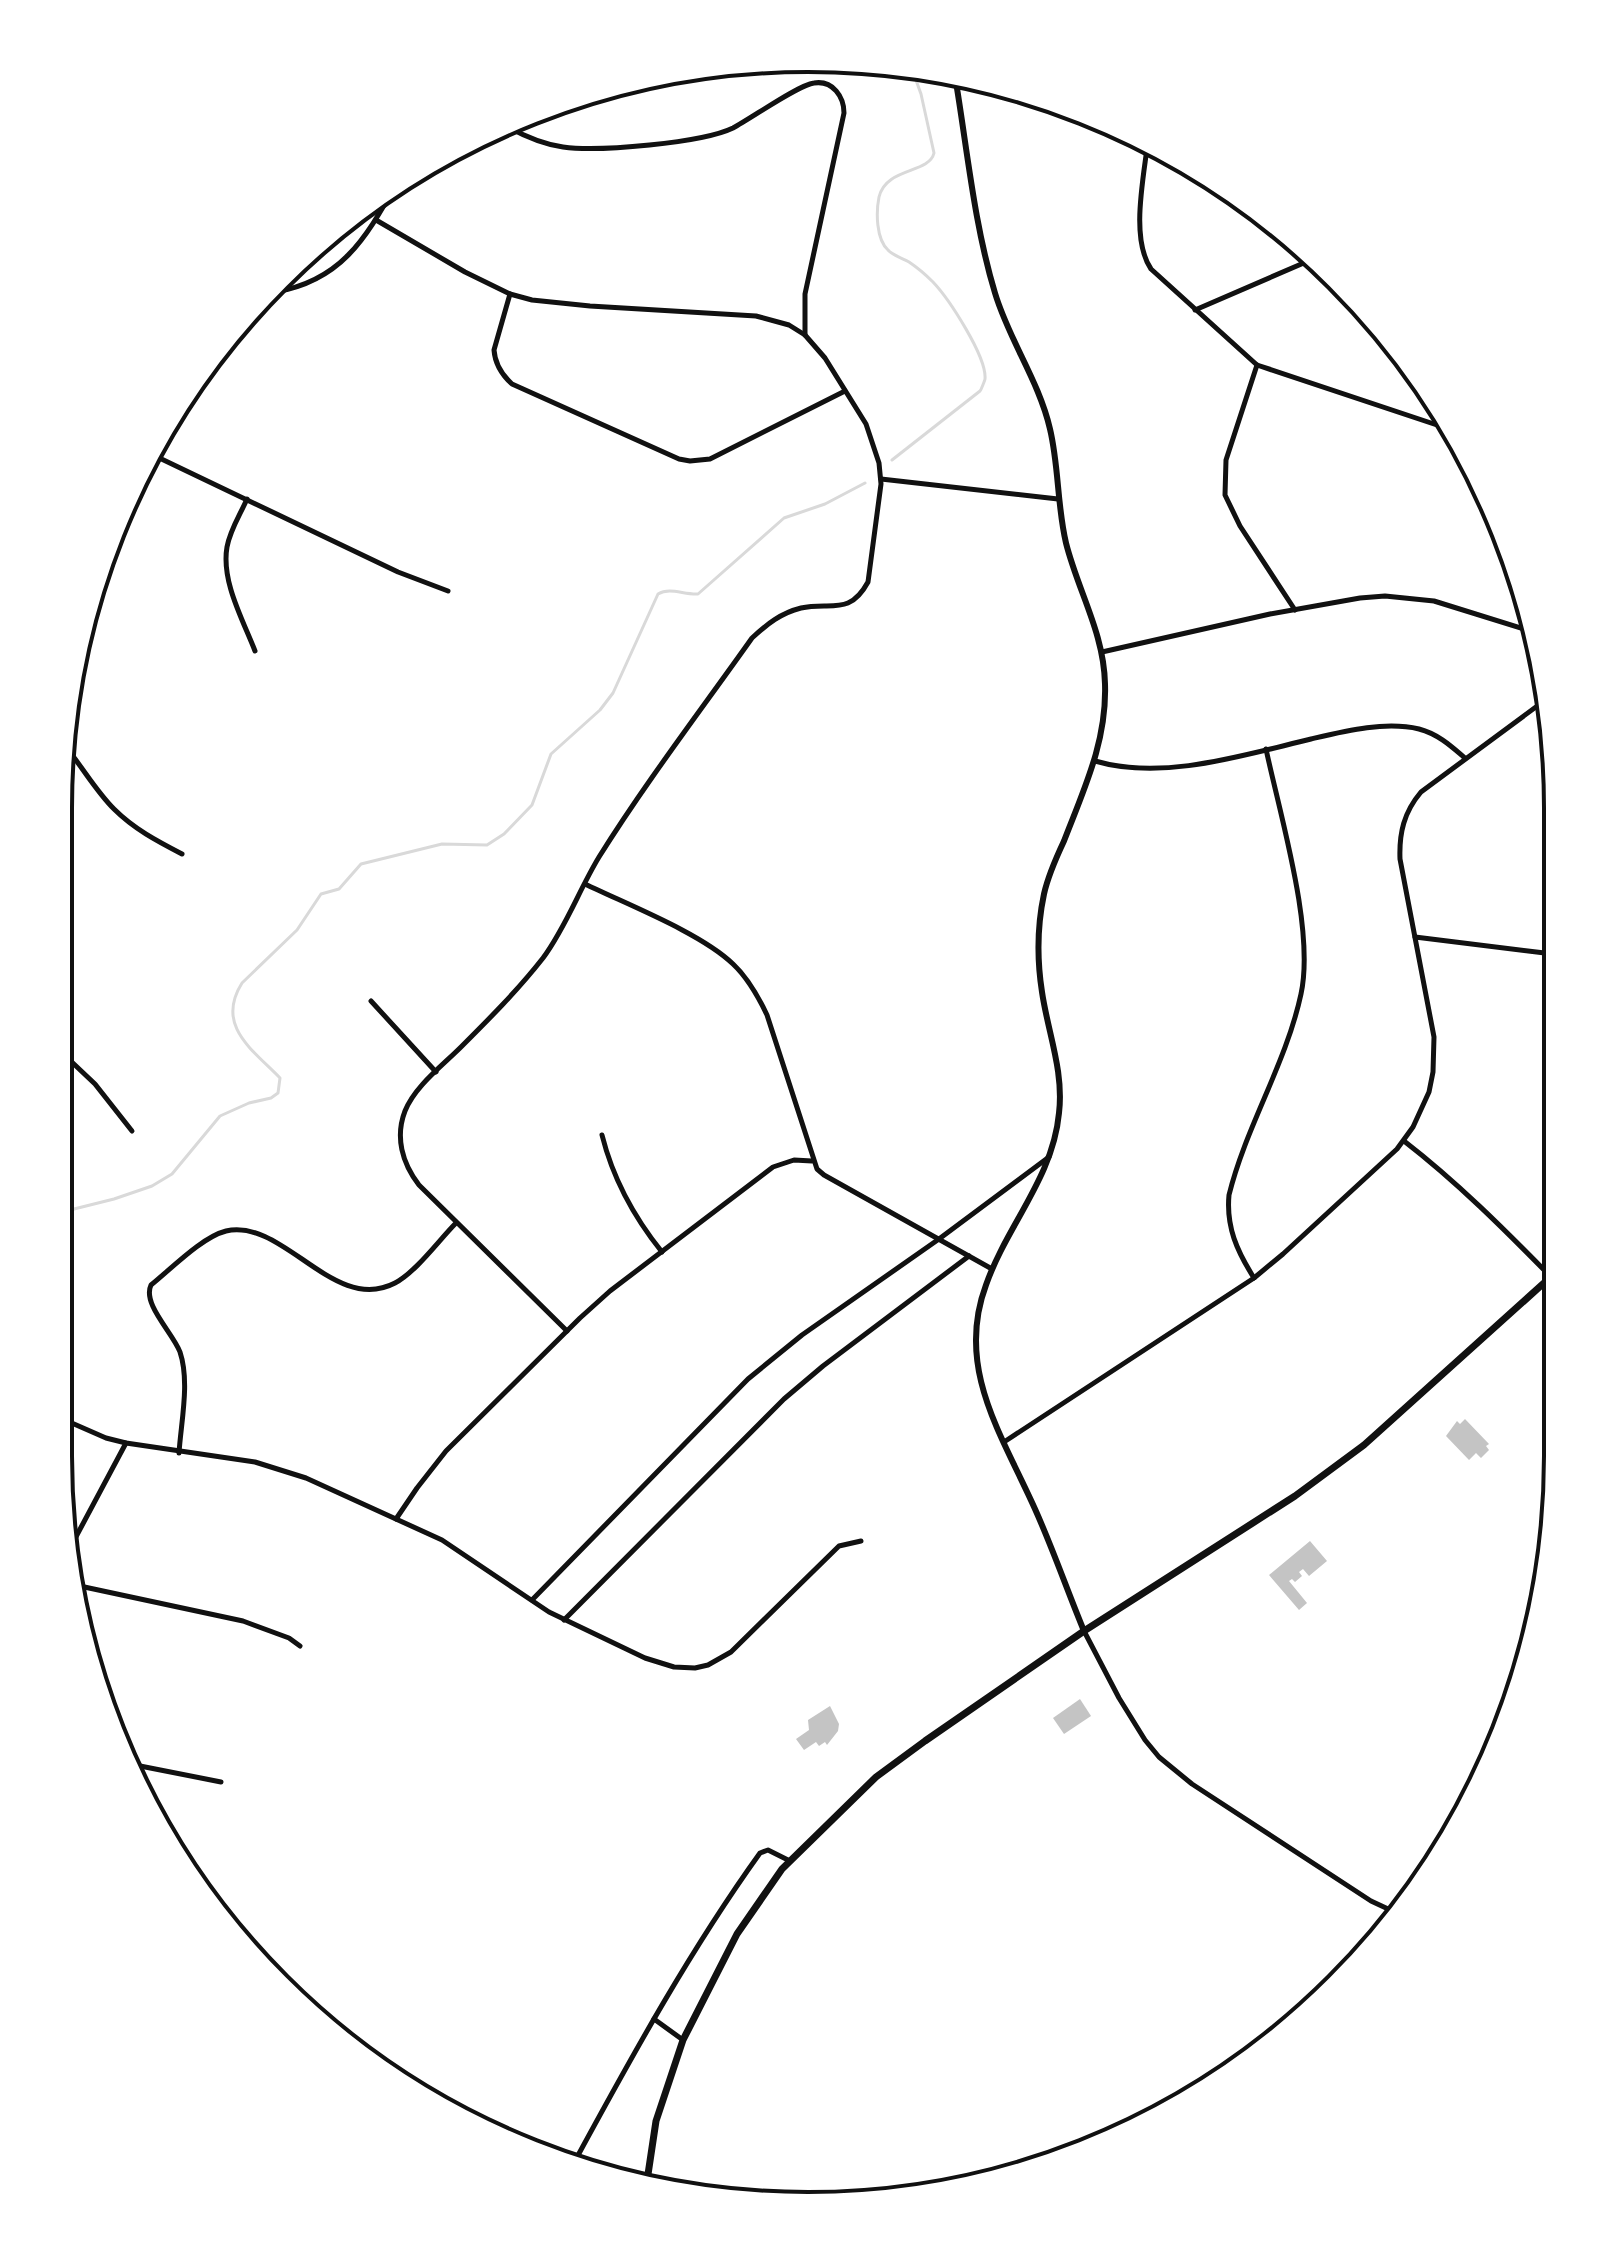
<svg xmlns="http://www.w3.org/2000/svg" width="1616" height="2264" viewBox="0 0 1616 2264" font-family="Arial,sans-serif">
  <style>
    .lines { fill: none; stroke-linecap: round; stroke-linejoin: round }
    .stream { stroke: #d9d9d9; stroke-width: 3 }
    .building { fill: #c4c4c4 }
    .minor { stroke: #111; stroke-width: 5 }
    .tertiary { stroke: #111; stroke-width: 6 }
    .primary { stroke: #111; stroke-width: 7 }
    .rim { fill: none; stroke: #111; stroke-width: 4 }
  </style>
  <rect width="100%" height="100%" fill="#fff"/>
  <g class="lines">
    <!-- stream -->
    <g class="stream">
      <path d="M892,460L980,391C981,390 985,380 985,379C987,357 949,299 933,282C926,275 918,268 909,262C903,258 893,256 888,250C876,239 876,212 879,197C886,167 929,174 934,153L921,94L912,69"/>
      <path d="M58,1213L114,1199L152,1186L172,1174L220,1116L249,1103L271,1098L278,1093L280,1078C253,1050 215,1026 242,983L297,930L321,894L339,889L361,864L442,844L487,845L504,834L532,805L551,754L600,710L613,693L658,594C670,587 684,595 698,594L784,518L825,504L865,483"/>
    </g>
  </g>
  <!-- building -->
  <g class="building">
    <path d="M1465,1419L1489,1444L1486,1446L1489,1450L1481,1458L1476,1453L1469,1460L1446,1436L1457,1421L1460,1424Z"/>
    <path d="M1310,1541L1327,1561L1309,1576L1303,1569L1299,1572L1302,1576L1295,1582L1292,1579L1289,1581L1307,1603L1299,1610L1269,1575Z"/>
    <path d="M1080,1699L1091,1716L1064,1734L1053,1718Z"/>
    <path d="M830,1706L839,1724L838,1731L827,1745L825,1742L819,1746L816,1742L804,1750L796,1739L809,1730L808,1720Z"/>
  </g>
  <g class="lines">
    <!-- minor -->
    <g class="minor">
      <path d="M506,126C524,136 542,144 563,147C598,152 702,143 733,128C752,118 798,85 814,83C833,80 844,97 844,113L805,294V335"/>
      <path d="M1148,140C1144,177 1130,238 1151,269L1257,365L1449,429"/>
      <path d="M376,220L465,272L510,294L532,300L590,306L756,316L789,325L805,335L825,358L866,424L879,463L881,484L868,582C849,617 830,601 801,608C781,613 767,624 752,638C701,710 646,782 599,857C579,890 566,927 543,958C518,990 489,1019 461,1047C442,1066 415,1086 405,1111C395,1137 402,1163 419,1185L567,1331"/>
      <path d="M275,292C340,281 365,240 395,186"/>
      <path d="M510,294L494,350C495,364 501,374 512,384L679,459L690,461L710,459L845,391"/>
      <path d="M1195,310L1313,259"/>
      <path d="M1257,365L1226,460L1225,495L1240,526L1295,610"/>
      <path d="M151,454L398,572L448,591"/>
      <path d="M881,479L1058,499"/>
      <path d="M247,499C240,515 230,530 227,547C221,581 243,620 255,651"/>
      <path d="M1102,652L1270,614L1360,598L1385,596L1434,601L1527,630"/>
      <path d="M64,745C82,766 95,790 114,809C134,829 157,841 182,854"/>
      <path d="M1095,761C1163,781 1244,755 1311,739C1345,731 1385,721 1419,729C1438,734 1451,746 1465,758"/>
      <path d="M585,884C626,904 701,933 733,964C748,978 758,996 767,1015L817,1169L824,1175L992,1269"/>
      <path d="M1415,937L1553,954"/>
      <path d="M371,1001L436,1072"/>
      <path d="M58,1049L95,1084L132,1131"/>
      <path d="M602,1135C613,1179 633,1216 662,1252"/>
      <path d="M1404,1141C1457,1182 1504,1229 1551,1277"/>
      <path d="M1254,1278C1237,1251 1226,1227 1229,1195C1246,1126 1286,1064 1301,994C1315,930 1280,815 1266,749"/>
      <path d="M58,1417L106,1438L126,1443L255,1462L306,1478L442,1540L549,1612L645,1658L674,1667L695,1668L708,1665L731,1652L839,1546L861,1541"/>
      <path d="M1004,1442L1254,1278L1283,1254L1397,1149L1413,1127L1429,1092L1433,1072L1434,1037L1400,859C1399,833 1404,812 1421,792L1548,698"/>
      <path d="M179,1453C181,1422 190,1382 180,1352C173,1333 142,1304 151,1285C171,1269 202,1237 226,1231C284,1218 334,1315 395,1283C416,1272 439,1240 456,1223"/>
      <path d="M396,1519L417,1488L446,1451L580,1318L610,1291L773,1167L794,1160L812,1161"/>
      <path d="M70,1548L126,1443"/>
      <path d="M75,1585L243,1621L289,1638L300,1646"/>
      <path d="M532,1600L748,1379L802,1335L939,1239L1049,1157"/>
      <path d="M564,1620L784,1399L823,1366L969,1256"/>
      <path d="M1084,1631L1119,1698L1145,1740L1159,1757L1192,1784L1371,1901L1401,1915"/>
      <path d="M135,1765L221,1782"/>
      <path d="M654,2019L683,2040"/>
      <path d="M576,2159C633,2054 691,1949 760,1853L768,1850L790,1861"/>
    </g>
    <!-- tertiary -->
    <path class="tertiary" d="M955,76C967,147 974,224 995,293C1009,340 1039,381 1050,429C1059,467 1057,505 1066,543C1078,591 1104,633 1105,684C1107,741 1084,789 1064,841C1056,858 1048,876 1044,894C1037,927 1037,960 1042,992C1048,1033 1064,1071 1059,1113C1053,1178 1007,1225 986,1285C955,1368 1002,1435 1035,1509C1053,1549 1067,1590 1084,1631"/>
    <!-- primary -->
    <path class="primary" d="M647,2181L656,2121L683,2040L737,1934L782,1869L876,1777L925,1741L1084,1631L1295,1496L1364,1445L1555,1273"/>
  </g>
  <!-- crop -->
  <path d="M0 0H1616V2264H0ZM808 72H808A736 736 0 0 1 1544 808V1456A736 736 0 0 1 808 2192H808A736 736 0 0 1 72 1456V808A736 736 0 0 1 808 72Z" fill="#fff" fill-rule="evenodd"/>
  <path class="rim" d="M808 72H808A736 736 0 0 1 1544 808V1456A736 736 0 0 1 808 2192H808A736 736 0 0 1 72 1456V808A736 736 0 0 1 808 72Z"/>
</svg>
